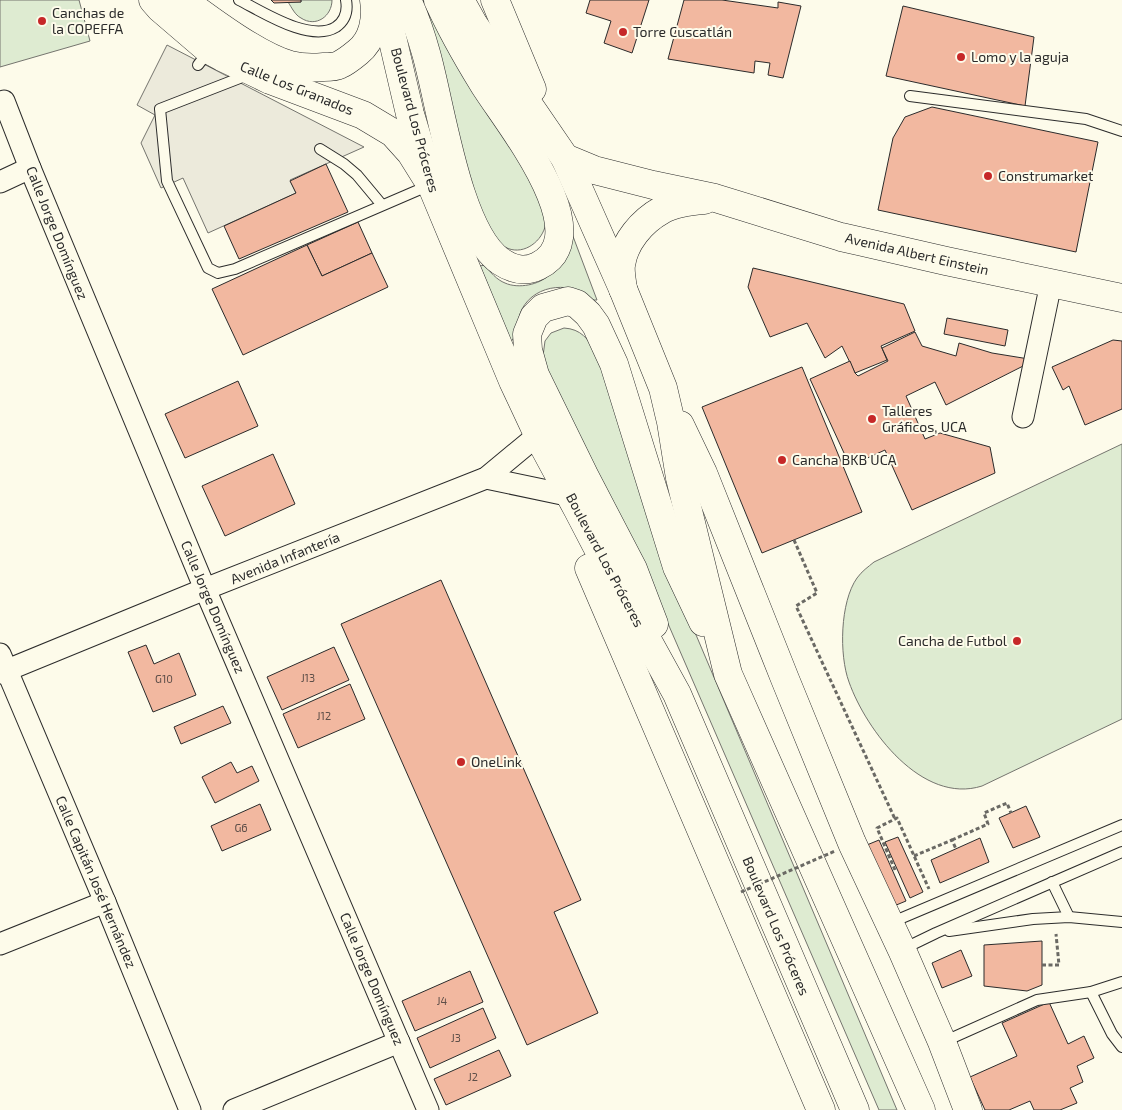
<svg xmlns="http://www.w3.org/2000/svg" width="1122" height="1110" viewBox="0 0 1122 1110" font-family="'Exo 2',sans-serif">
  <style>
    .green { fill: #deebd1; stroke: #74746e }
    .parking { fill: #eceadb; stroke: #74746e }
    .building { fill: #f2b8a0; stroke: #2b2b2b }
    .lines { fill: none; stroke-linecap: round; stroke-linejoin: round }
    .lane-casing { stroke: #2b2b2b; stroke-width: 12 }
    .street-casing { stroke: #2b2b2b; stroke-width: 23 }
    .secondary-casing { stroke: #2b2b2b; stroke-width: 29 }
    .highway-casing { stroke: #2b2b2b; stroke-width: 29 }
    .path { stroke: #6a6964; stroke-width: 3; stroke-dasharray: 4 2.5; stroke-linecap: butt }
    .lane { stroke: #fdfbea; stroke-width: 10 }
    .street { stroke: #fdfbea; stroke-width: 21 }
    .secondary { stroke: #fdfbea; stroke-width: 28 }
    .highway { stroke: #fdfbea; stroke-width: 28 }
    .path-bridge { stroke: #6a6964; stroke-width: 3; stroke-dasharray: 4 2.5; stroke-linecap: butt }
    .poi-dot { fill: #c62828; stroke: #fdfbea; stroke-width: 2 }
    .labels { text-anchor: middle; stroke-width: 4; stroke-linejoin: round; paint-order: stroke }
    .number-label { font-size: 11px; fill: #5d4e48 }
    .poi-label { font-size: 14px; fill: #2b2b2b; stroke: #fdfbea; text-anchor: start }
    .street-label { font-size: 14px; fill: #2b2b2b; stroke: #fdfbea }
  </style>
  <rect width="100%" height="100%" fill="#fdfbea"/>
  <!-- green -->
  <g class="green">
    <path d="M0,0H79L90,41L0,67Z"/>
    <path d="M301,0H332C332,16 316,28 301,18C295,15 292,8 288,2H301Z"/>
    <path d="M414,0H431L513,145L546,215C545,219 546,224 545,227C540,244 521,256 505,247C497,243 490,234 484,229Z"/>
    <path d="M571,231L597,300H593C573,281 536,283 522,309C517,319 518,333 511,342L480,266L485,265C490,272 497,280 505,283C518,289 540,285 550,274C558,263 565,243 571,231Z"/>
    <path d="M564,328C581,329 588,339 596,352L669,571L897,1110H879L653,589L560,406L543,356L545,341L551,333Z"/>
    <path d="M1122,444V719L982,786C922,805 866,730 849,682C839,655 840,602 857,578C862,571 868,567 874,562Z"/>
  </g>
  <!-- parking -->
  <path class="parking" d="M167,45L364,147L290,180L296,193L208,233L183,178L161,188L141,143L155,115L137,105Z"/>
  <!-- building -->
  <g class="building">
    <path d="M271,0H301V2L274,3Z"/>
    <path d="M590,0H649L632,53L604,43L611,21L586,13Z"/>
    <path d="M684,0H722L778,8V2L801,6L783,78L768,75L770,63L755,61L754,73L668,59Z"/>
    <path d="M903,6L1034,37L1025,106L886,76Z"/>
    <path d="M932,107L1098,142L1076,252L878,210L893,138L905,117Z"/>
    <path d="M326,164L348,212L239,259L224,226L296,193L290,181Z"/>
    <path d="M358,222L372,253L322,276L307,245Z"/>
    <path d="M307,245L322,276L372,253L388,287L243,355L212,289Z"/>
    <path d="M753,268L904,304L915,331L881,346L887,360L855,373L842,346L825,358L807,323L770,337L748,287Z"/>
    <path d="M947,318L1008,330L1005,346L944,334Z"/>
    <path d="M915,332L922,346L956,356L959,343L992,353L1035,360L946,405L935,382L906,396L925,439L940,433L990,447L995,473L912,510L885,450L850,466L810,379L850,361L855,373L858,376L888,361L882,348Z"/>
    <path d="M1113,340L1122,341V409L1085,425L1069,386L1063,390L1052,367Z"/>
    <path d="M802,367L862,512L762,553L702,407Z"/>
    <path d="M238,381L258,426L185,458L165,414Z"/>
    <path d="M273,454L295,504L225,536L202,486Z"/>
    <path d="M441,580L581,900L554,912L598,1013L527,1045L341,624Z"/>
    <path d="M146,645L154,664L179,653L196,695L153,712L128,652Z"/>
    <path d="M334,647L349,680L282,710L267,677Z"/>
    <path d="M350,684L365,719L298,748L283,714Z"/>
    <path d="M223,706L231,723L181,744L174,727Z"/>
    <path d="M231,762L237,773L252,766L259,781L215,803L202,777Z"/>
    <path d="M260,804L271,830L222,851L211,826Z"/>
    <path d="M1026,806L1040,837L1013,848L999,818Z"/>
    <path d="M898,837L923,892L910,898L885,842Z"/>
    <path d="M980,838L989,862L940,883L931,860Z"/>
    <path d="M879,840L906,901L889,908L862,847Z"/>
    <path d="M1042,941V985L1027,991L984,986V945Z"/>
    <path d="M961,950L972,976L942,988L932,963Z"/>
    <path d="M470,971L483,1002L415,1031L402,1001Z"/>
    <path d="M1049,1002L1068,1044L1084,1036L1094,1058L1077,1066L1083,1082L1070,1088L1077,1103L1060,1110H1034L1030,1101L1009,1110H985L970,1077L1017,1056L1002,1023Z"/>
    <path d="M483,1008L496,1038L430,1068L417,1038Z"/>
    <path d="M499,1050L511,1076L446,1105L434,1079Z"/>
  </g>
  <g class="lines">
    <defs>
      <g id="lane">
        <path d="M239,0C263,12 310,43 336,27C346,20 348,11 346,0"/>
        <path d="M198,65L208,52"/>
        <path d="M250,74L160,109L167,181L208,268L218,273L235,269L430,185"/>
        <path d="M910,96L1086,119L1122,131"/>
        <path d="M320,149L344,164L357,175L382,205"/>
        <path d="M1052,882L1069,917"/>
        <path d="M890,923L1122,825"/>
        <path d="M949,931L1033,919L1069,917L1122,922"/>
        <path d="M903,949L936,933L1122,852"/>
        <path d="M1091,992L1112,1034L1122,1047"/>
        <path d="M943,1042L1037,1000L1091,992L1122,982"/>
      </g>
      <g id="street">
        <path d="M4,101L30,168L205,589L428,1110"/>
        <path d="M0,182L30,168"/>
        <path d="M1023,417L1051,283"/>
        <path d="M486,478L562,494"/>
        <path d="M0,654L105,902L190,1110"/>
        <path d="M0,673L205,589L486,478L538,435"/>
        <path d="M0,944L105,902"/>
        <path d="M234,1110L399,1042"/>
      </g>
      <g id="secondary">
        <path d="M153,0L160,8L209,50L222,57L270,80L363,115L393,133L411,153L426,177"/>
        <path d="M183,0C210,20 258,56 290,65C301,68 313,68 324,67C329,67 335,67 339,65C346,62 352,57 358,52C373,40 377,19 374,0"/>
        <path d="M565,158L594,170L653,185L715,198L841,237L946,261L1122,298"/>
        <path d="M623,289C622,281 620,272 621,265C624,242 642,221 662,210C674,203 690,201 704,200"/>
      </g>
      <g id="highway">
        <path d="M380,0L389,24L410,114L431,184L513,381L543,445L578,510L617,585L677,694L855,1110"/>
        <path d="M407,0C415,17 421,35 426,53C441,105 457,230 500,261C512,269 524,273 538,266C602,235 504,118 483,83C467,57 451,29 438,0"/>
        <path d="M460,0L474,25L565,158L623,289L663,388L671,422L680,478L728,674L921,1110"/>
        <path d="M495,0L532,89"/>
        <path d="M680,425L703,473L785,679L852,843L902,950L942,1042L968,1110"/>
        <path d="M589,568L821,1110"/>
        <path d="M654,624L633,569L584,475L535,375L528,350L527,334L534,317L543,308L568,301L577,304L588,314L596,325L614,364L677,567L703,622"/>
      </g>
    </defs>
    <!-- lane casing -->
    <use href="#lane" class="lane-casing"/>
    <!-- street casing -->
    <use href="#street" class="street-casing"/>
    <!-- secondary casing -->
    <use href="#secondary" class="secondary-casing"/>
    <!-- highway casing -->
    <use href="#highway" class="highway-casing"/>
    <!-- path -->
    <g class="path">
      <path d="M794,540L817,593L796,606L895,819"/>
      <path d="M952,840L988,824L984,813L1007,803L1011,813"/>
      <path d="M914,856L952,840L956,849"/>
      <path d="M895,870L877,828L897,818L929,889"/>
      <path d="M1042,965H1059L1056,934"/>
    </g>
    <!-- lane -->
    <use href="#lane" class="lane"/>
    <!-- street -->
    <use href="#street" class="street"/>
    <!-- secondary -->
    <use href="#secondary" class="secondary"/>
    <!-- highway -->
    <use href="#highway" class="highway"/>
    <!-- path-bridge -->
    <path class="path-bridge" d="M741,892L835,851"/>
  </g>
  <!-- markers -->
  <g class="poi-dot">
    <circle cx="42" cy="21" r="5"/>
    <circle cx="623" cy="32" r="5"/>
    <circle cx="961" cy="57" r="5"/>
    <circle cx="988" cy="176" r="5"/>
    <circle cx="872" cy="419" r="5"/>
    <circle cx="782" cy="460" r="5"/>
    <circle cx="1017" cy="641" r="5"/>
    <circle cx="461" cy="762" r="5"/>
  </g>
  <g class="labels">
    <!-- number labels -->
    <g class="number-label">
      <text x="308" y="682">J13</text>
      <text x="164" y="683">G10</text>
      <text x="324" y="720">J12</text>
      <text x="241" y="832">G6</text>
      <text x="442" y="1005">J4</text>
      <text x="456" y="1042">J3</text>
      <text x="473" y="1081">J2</text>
    </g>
    <!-- poi labels -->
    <g class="poi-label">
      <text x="52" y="18">Canchas de<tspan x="52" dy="16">la COPEFFA</tspan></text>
      <text x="633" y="37">Torre Cuscatlán</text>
      <text x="971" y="62">Lomo y la aguja</text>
      <text x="998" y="181">Construmarket</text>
      <text x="882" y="416">Talleres<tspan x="882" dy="16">Gráficos, UCA</tspan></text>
      <text x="792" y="465">Cancha BKB UCA</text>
      <text x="1007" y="646" text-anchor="end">Cancha de Futbol</text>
      <text x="471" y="767">OneLink</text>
    </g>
    <!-- street labels -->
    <g class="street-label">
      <text transform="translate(297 88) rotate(22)" y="5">Calle Los Granados</text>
      <text transform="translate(415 120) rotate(75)" y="5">Boulevard Los Próceres</text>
      <text transform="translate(57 233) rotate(68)" y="5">Calle Jorge Domínguez</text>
      <text transform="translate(917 254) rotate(13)" y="5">Avenida Albert Einstein</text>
      <text transform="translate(285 558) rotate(-22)" y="5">Avenida Infantería</text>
      <text transform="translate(605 560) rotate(62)" y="5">Boulevard Los Próceres</text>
      <text transform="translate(213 607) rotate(67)" y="5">Calle Jorge Domínguez</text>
      <text transform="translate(96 882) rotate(67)" y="5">Calle Capitán José Hernández</text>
      <text transform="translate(776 926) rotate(67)" y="5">Boulevard Los Próceres</text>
      <text transform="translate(372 979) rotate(67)" y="5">Calle Jorge Domínguez</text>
    </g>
  </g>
</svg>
